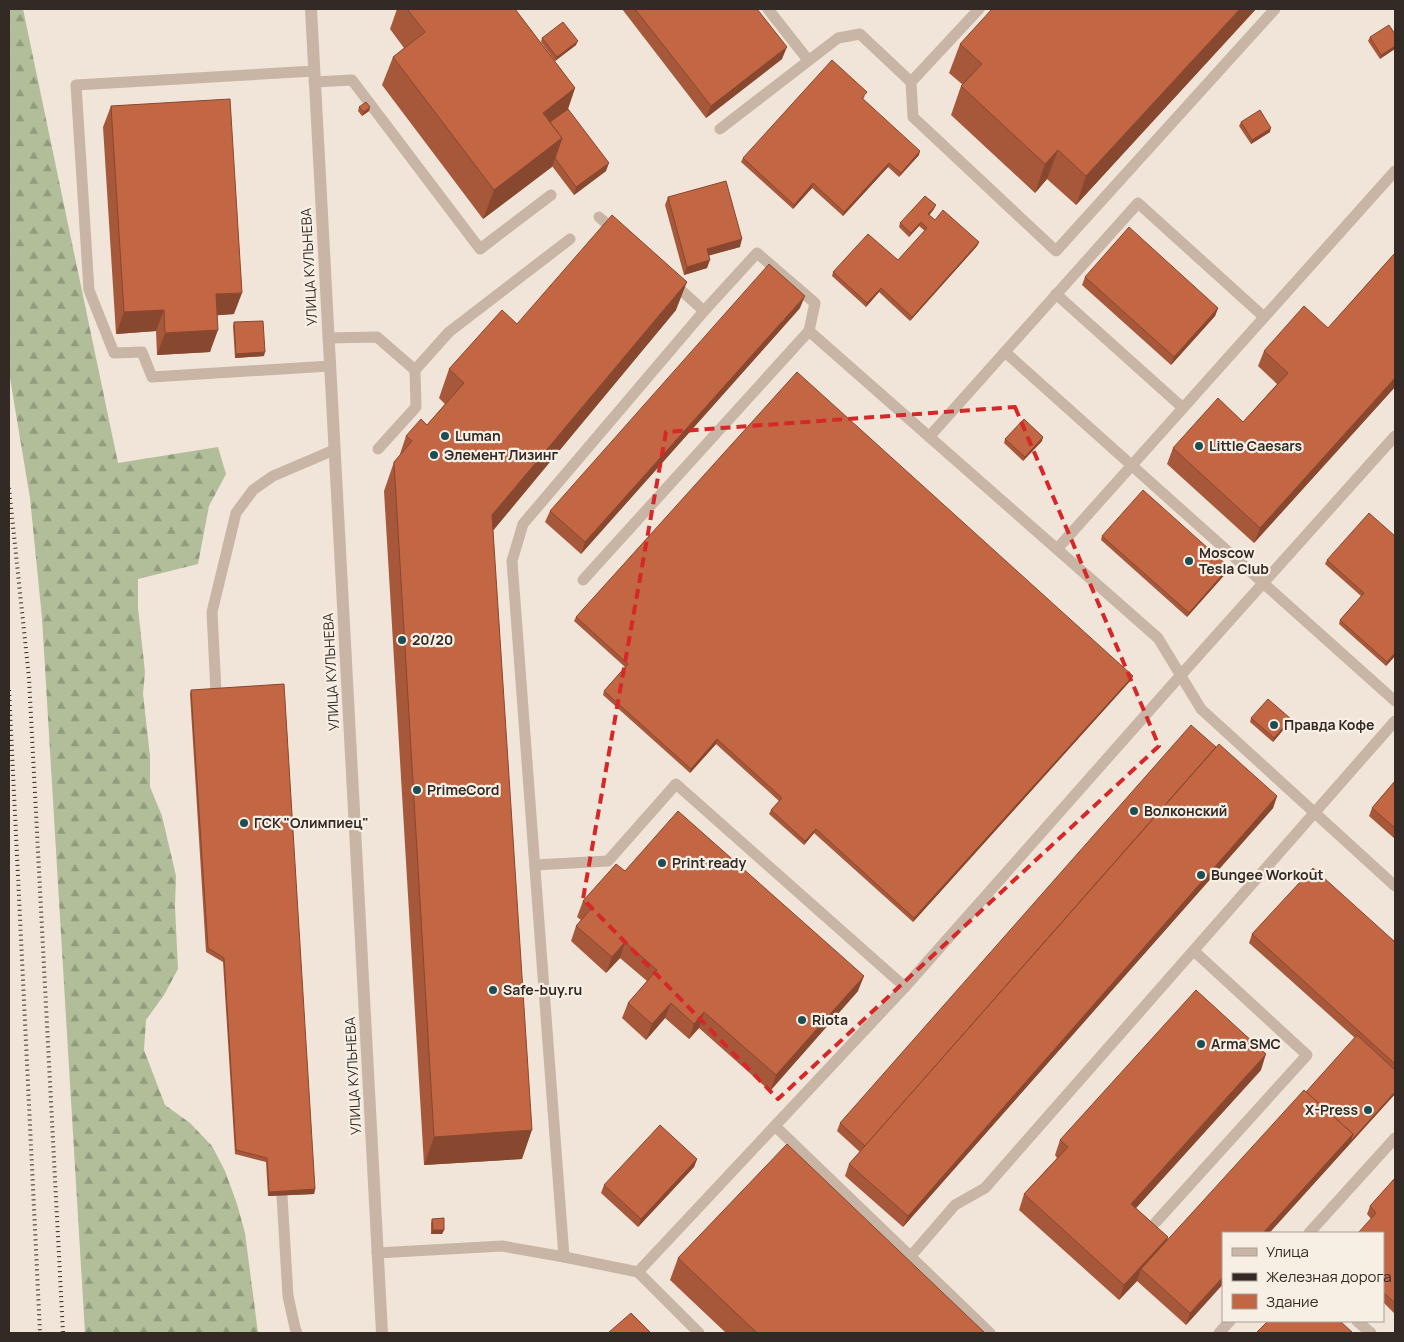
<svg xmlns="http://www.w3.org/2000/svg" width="1404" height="1342" viewBox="0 0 1404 1342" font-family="Manrope,sans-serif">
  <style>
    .forest { fill: url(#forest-firs) }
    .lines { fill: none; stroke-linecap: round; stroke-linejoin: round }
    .service { stroke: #c8b5a5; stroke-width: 11 }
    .minor { stroke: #c8b5a5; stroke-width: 12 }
    .rail { stroke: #332a26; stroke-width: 4; stroke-dasharray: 1 4; stroke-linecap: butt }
    .wall { fill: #a8583a }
    .shaded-wall { fill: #88472f }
    .building { fill: #c36643; stroke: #88472f }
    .marked { fill: none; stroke: #d62828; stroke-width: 4; stroke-dasharray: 10 6; stroke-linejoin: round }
    .poi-dot { fill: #1d4e53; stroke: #f8efe4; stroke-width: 2 }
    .labels { text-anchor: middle; stroke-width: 4.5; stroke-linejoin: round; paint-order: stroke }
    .street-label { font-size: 14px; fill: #332a26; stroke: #f8efe4 }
    .poi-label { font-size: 14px; font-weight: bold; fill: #332a26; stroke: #f8efe4; text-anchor: start }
  </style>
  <defs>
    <pattern id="forest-firs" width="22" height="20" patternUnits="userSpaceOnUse" patternTransform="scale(1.25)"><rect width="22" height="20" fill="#b1be99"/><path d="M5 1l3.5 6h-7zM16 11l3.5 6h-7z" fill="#919b7d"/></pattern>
  </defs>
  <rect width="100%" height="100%" fill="#f0e5d8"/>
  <!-- forest -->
  <path class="forest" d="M9,9H23L118,463L218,447L226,474L209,506L198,564L138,579V608L145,672L143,694L150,756V787L162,816L176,876L175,907L178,969L164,995L146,1020L144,1050L165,1105L190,1123L212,1146L225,1171L237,1204L245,1233L258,1333H85L42,618L30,498L9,372Z"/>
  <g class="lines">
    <!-- service -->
    <g class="service">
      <path d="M768,9L808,60"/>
      <path d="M979,9L911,82L913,117L1056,251L1275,9"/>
      <path d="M314,71L76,85L89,290L114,353L142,352L152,377L330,366"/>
      <path d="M314,82L352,80L480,249L551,195"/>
      <path d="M720,129L838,38L860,34L911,82"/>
      <path d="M599,217L616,232"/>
      <path d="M671,281L704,311"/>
      <path d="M1056,294L1183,408"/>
      <path d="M328,338L377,337L415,370L449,332L570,239"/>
      <path d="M1005,352L1395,701"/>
      <path d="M929,437L1138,203L1264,317"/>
      <path d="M378,449L416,407L415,370"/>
      <path d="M1057,549L1395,171"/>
      <path d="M583,580L809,331L1158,638L1201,709L1395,886"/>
      <path d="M216,692L212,612L236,513L253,490L273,476L334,450"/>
      <path d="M535,865L608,861L676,784L905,987"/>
      <path d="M776,1127L990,1333"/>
      <path d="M282,1196L288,1296L295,1328L297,1333"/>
      <path d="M1156,1222L1307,1055L1194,951"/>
      <path d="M1309,1233L1395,1138"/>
      <path d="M377,1253L502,1246L564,1257L638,1272L905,987L1180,676L1395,436"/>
      <path d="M564,1257L512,561L523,524L704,311L757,253L815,303L809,331"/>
      <path d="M910,1257L955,1205L985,1188L1395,721"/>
      <path d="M638,1272L699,1333"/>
      <path d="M1357,1321L1371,1333"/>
      <path d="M1219,1333L1230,1321"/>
    </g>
    <!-- minor -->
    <path class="minor" d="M311,9L382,1333"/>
    <!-- rail -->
    <g class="rail">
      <path d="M9,488L29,678L63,1333"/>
      <path d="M9,690L40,1333"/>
    </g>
  </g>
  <!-- wall -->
  <g class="wall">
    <path d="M397,9H515L575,88L568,109L606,171L574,195L552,166L483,219L382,85L393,57L404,48L390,29Z"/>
    <path d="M622,9H757L782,59L706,118Z"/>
    <path d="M1256,9L1076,205L1047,179L1035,193L951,115L961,86L963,85L949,73L960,44Z"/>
    <path d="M1395,34L1380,59L1368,41L1370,37Z"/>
    <path d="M542,38L576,45L555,61L541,42Z"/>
    <path d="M865,96L863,99L919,155L899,177L888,167L843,216L812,188L793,209L741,162L743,158Z"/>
    <path d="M111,106L234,314L217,315L210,352L157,355L156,331L116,334L103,127Z"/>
    <path d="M359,107H370L369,111L362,116L358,111Z"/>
    <path d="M1241,122L1270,132L1251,144L1239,126Z"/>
    <path d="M668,197L740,247L709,255L707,268L684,275L665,205Z"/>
    <path d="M934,209L929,215L935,220L979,242L977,246L910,321L879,292L866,307L832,276L833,272L898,260L925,231L919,226L909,237L899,227L900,223Z"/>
    <path d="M1395,253V387L1254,543L1167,464L1173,448L1243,422L1277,384L1258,366L1264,351L1328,328Z"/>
    <path d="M1085,277L1218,308L1215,316L1171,365L1082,285Z"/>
    <path d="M800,308L581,554L545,522L550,511Z"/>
    <path d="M676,310L493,530L522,1159L424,1165L384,491L394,462L399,457L406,436L427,425L445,404L439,398L449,369L517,324Z"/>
    <path d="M234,322L264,356L235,358L233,326Z"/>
    <path d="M1005,439L1042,441L1023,461L1004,443Z"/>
    <path d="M1102,536L1228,571L1187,617L1101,540Z"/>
    <path d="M1395,536V656L1386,666L1339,624L1340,620L1361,596L1325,564L1327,560Z"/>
    <path d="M576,617L1131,680L913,922L814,833L804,845L769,814L771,810L779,801L716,744L690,773L603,695L604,691L625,667L574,621Z"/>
    <path d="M191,690L315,1189L314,1194L268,1196L266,1162L235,1154L223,962L206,952L190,694Z"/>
    <path d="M1251,718L1291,719L1289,723L1273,742L1250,722Z"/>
    <path d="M1216,747L1277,796L1273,808L903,1227L845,1176L849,1164L860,1152L837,1131L840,1123Z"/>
    <path d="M1395,781V839L1369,816L1372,808Z"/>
    <path d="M625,871L858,991L770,1091L699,1028L689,1039L665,1018L646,1040L622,1018L628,1003L647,981L620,958L606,973L571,941L576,926L581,920L577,917L583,901Z"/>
    <path d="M1252,934L1395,942V1094L1186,1325L1137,1281L1119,1300L1019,1210L1024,1194L1057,1158L1055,1155L1060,1140L1261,1070L1136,1208L1168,1237L1167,1240L1306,1092L1355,1038L1249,943Z"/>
    <path d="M697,1159L694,1167L638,1227L601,1193L604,1185Z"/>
    <path d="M1395,1178V1314L1383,1302V1233L1367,1214L1370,1206Z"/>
    <path d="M432,1219L444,1230L442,1234H431V1223Z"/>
    <path d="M678,1258L985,1333H726L670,1280Z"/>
  </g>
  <!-- shaded-wall -->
  <g class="shaded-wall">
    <path d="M1240,9H1256L1076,205L1086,176Z"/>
    <path d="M578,41L576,45L555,61L557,57Z"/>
    <path d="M1395,46V49L1380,59L1381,55Z"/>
    <path d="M787,47L782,59L706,118L711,106Z"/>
    <path d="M575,88L565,117L539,137L543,113Z"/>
    <path d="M370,107L369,111L362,116L364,112Z"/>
    <path d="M1271,128L1270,132L1251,144L1252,140Z"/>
    <path d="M562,138L552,167L483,219L494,190Z"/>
    <path d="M1058,150L1047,179L1035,193L1045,164Z"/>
    <path d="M920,151L919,155L899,177L901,173Z"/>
    <path d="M609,163L606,171L574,195L576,187Z"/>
    <path d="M889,163L888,167L843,216L844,212Z"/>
    <path d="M813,183L812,188L793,209L794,205Z"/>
    <path d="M936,205L934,209L927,218L928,214Z"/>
    <path d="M921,222L919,226L909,237L911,233Z"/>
    <path d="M742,239L740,247L704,257L707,249Z"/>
    <path d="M979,242L977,246L910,321L912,317Z"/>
    <path d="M710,260L707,268L684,275L687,267Z"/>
    <path d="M687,282L676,310L482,544L492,515Z"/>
    <path d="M881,288L879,292L866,307L867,303Z"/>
    <path d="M242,293L234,314L208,316L216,294Z"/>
    <path d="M805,296L800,308L581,554L585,542Z"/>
    <path d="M1218,308L1215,316L1171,365L1174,357Z"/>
    <path d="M164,310L156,331L116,334L124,312Z"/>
    <path d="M218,330L210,352L157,355L165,333Z"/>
    <path d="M265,352L264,356L235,358L236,354Z"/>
    <path d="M1395,378V387L1254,543L1260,528Z"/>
    <path d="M1043,437L1042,441L1023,461L1025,457Z"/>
    <path d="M1229,567L1228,571L1187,617L1189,613Z"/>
    <path d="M1395,653V656L1386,666L1387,662Z"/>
    <path d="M1133,676L1131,680L913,922L914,918Z"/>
    <path d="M1291,719L1289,723L1273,742L1274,738Z"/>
    <path d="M717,739L716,744L690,773L691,769Z"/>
    <path d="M1277,796L1273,808L903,1227L908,1216Z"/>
    <path d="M816,829L814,833L804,845L805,841Z"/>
    <path d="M625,942L620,958L606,973L612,957Z"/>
    <path d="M864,976L858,991L770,1091L776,1075Z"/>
    <path d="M671,1003L665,1018L646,1040L652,1024Z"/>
    <path d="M704,1012L699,1028L689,1039L694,1024Z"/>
    <path d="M1266,1054L1261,1070L1126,1219L1131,1204Z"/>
    <path d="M1395,1092V1094L1269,1233H1263L1353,1134Z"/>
    <path d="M532,1130L522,1159L424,1165L434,1137Z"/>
    <path d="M697,1159L694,1167L638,1227L641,1219Z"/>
    <path d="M315,1189L314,1194L268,1196L269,1192Z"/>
    <path d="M433,1230H444L442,1234H431Z"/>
    <path d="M1168,1237L1163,1252L1141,1269L1137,1281L1119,1300L1124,1285Z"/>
    <path d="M1223,1277V1284L1186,1325L1190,1313Z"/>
  </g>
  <!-- building -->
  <g class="building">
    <path d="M407,9H515L575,88L543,113L562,138L494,190L393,57L425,32Z"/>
    <path d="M635,9H757L787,47L711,106Z"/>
    <path d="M992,9H1240L1086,176L1058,150L1045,164L961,86L982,64L960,44Z"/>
    <path d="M563,22L578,41L557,57L542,38Z"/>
    <path d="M1389,25L1395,34V46L1381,55L1370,37Z"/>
    <path d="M832,60L867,92L862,98L920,151L901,173L889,163L844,212L813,183L794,205L743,158Z"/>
    <path d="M230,99L242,293L216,294L218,330L165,333L164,310L124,312L111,106Z"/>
    <path d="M366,102L370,107L364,112L359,107Z"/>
    <path d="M568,109L609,163L576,187L555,158L562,138L550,122Z"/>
    <path d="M1260,110L1271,128L1252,140L1241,122Z"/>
    <path d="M726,181L742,239L707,249L710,260L687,267L668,197Z"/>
    <path d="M925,196L936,205L928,214L935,220L943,210L979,242L912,317L881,288L867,303L833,272L868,234L898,260L927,228L921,222L911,233L900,223Z"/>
    <path d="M612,215L687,282L492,515L532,1130L434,1137L394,462L412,441L406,436L421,419L427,425L464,383L449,369L502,310L517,324Z"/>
    <path d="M1129,227L1218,308L1174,357L1085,277Z"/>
    <path d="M1395,253V378L1260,528L1173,448L1218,398L1243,422L1288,373L1264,351L1304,306L1328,328Z"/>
    <path d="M769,264L805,296L585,542L550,511Z"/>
    <path d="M263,321L265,352L236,354L234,322Z"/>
    <path d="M797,372L1133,676L914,918L816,829L805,841L771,810L782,798L717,739L691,769L604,691L628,664L576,617Z"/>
    <path d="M1024,419L1043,437L1025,457L1005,439Z"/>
    <path d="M1143,490L1229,567L1189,613L1102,536Z"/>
    <path d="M1369,513L1395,536V653L1387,662L1340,620L1364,593L1327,560Z"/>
    <path d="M284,684L315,1189L269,1192L267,1158L236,1150L224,958L208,948L191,690Z"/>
    <path d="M1268,699L1291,719L1274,738L1251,718Z"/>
    <path d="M1191,725L1216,747L865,1146L840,1123Z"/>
    <path d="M1219,744L1277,796L908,1216L849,1164Z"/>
    <path d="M1395,781V828L1372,808Z"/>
    <path d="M678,811L864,976L776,1075L704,1012L694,1024L671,1003L652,1024L628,1003L657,970L625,942L612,957L576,926L591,909L583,901L616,864L625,871Z"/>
    <path d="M1313,868L1395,942V1064L1252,934Z"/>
    <path d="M1196,990L1266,1054L1131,1204L1168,1237L1124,1285L1024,1194L1068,1147L1060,1140Z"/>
    <path d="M1357,1035L1395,1070V1092L1350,1142L1353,1134L1306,1092Z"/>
    <path d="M1304,1090L1353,1134L1263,1233H1223V1277L1190,1313L1141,1269Z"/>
    <path d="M660,1125L697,1159L641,1219L604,1185Z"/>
    <path d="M787,1144L985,1333H757L678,1258Z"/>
    <path d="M1395,1178V1303L1383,1292V1233H1358L1376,1213L1370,1206Z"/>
    <path d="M444,1218V1230H433L432,1219Z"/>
    <path d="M631,1313L651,1333H608Z"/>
    <path d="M1268,1321H1340L1353,1333H1256Z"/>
  </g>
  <!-- marked area -->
  <path class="marked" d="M1015,407L1159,746L778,1099L583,899L666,432Z"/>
  <!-- markers -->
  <g class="poi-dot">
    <circle cx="445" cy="436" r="5"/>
    <circle cx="1199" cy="446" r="5"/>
    <circle cx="434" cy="455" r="5"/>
    <circle cx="1189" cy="561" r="5"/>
    <circle cx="402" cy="640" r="5"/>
    <circle cx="1274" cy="725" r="5"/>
    <circle cx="417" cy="790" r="5"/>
    <circle cx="1134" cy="811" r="5"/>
    <circle cx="244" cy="823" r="5"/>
    <circle cx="662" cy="863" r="5"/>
    <circle cx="1201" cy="875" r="5"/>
    <circle cx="493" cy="990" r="5"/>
    <circle cx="802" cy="1020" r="5"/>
    <circle cx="1201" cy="1044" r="5"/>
    <circle cx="1368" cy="1110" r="5"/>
  </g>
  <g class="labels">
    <!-- street labels -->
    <g class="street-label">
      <text transform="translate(309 267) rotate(-93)" y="5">УЛИЦА КУЛЬНЕВА</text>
      <text transform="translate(331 672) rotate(-93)" y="5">УЛИЦА КУЛЬНЕВА</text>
      <text transform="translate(353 1076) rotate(-93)" y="5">УЛИЦА КУЛЬНЕВА</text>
    </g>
    <!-- poi labels -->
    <g class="poi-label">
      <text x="455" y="441">Luman</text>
      <text x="1209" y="451">Little Caesars</text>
      <text x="444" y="460">Элемент Лизинг</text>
      <text x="1199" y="558">Moscow<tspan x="1199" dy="16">Tesla Club</tspan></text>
      <text x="412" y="645">20/20</text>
      <text x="1284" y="730">Правда Кофе</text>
      <text x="427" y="795">PrimeCord</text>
      <text x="1144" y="816">Волконский</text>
      <text x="254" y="828">ГСК "Олимпиец"</text>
      <text x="672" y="868">Print ready</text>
      <text x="1211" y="880">Bungee Workout</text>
      <text x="503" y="995">Safe-buy.ru</text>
      <text x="812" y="1025">Riota</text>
      <text x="1211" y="1049">Arma SMC</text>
      <text x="1358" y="1115" text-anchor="end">X-Press</text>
    </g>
  </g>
  <!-- border -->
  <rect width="1404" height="1342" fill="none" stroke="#332a26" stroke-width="20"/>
  <!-- legend -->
  <rect x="1222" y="1232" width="162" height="90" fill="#f8efe4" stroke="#a9a098"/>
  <rect x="1232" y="1248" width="25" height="8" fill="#c8b5a5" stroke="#a9a098"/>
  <text x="1266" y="1257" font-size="15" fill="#332a26">Улица</text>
  <rect x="1232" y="1273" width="25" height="8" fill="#332a26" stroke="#a9a098"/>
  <text x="1266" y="1282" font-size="15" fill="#332a26">Железная дорога</text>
  <rect x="1232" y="1294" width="25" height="15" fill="#c36643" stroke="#a9a098"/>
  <text x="1266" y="1307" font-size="15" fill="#332a26">Здание</text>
</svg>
